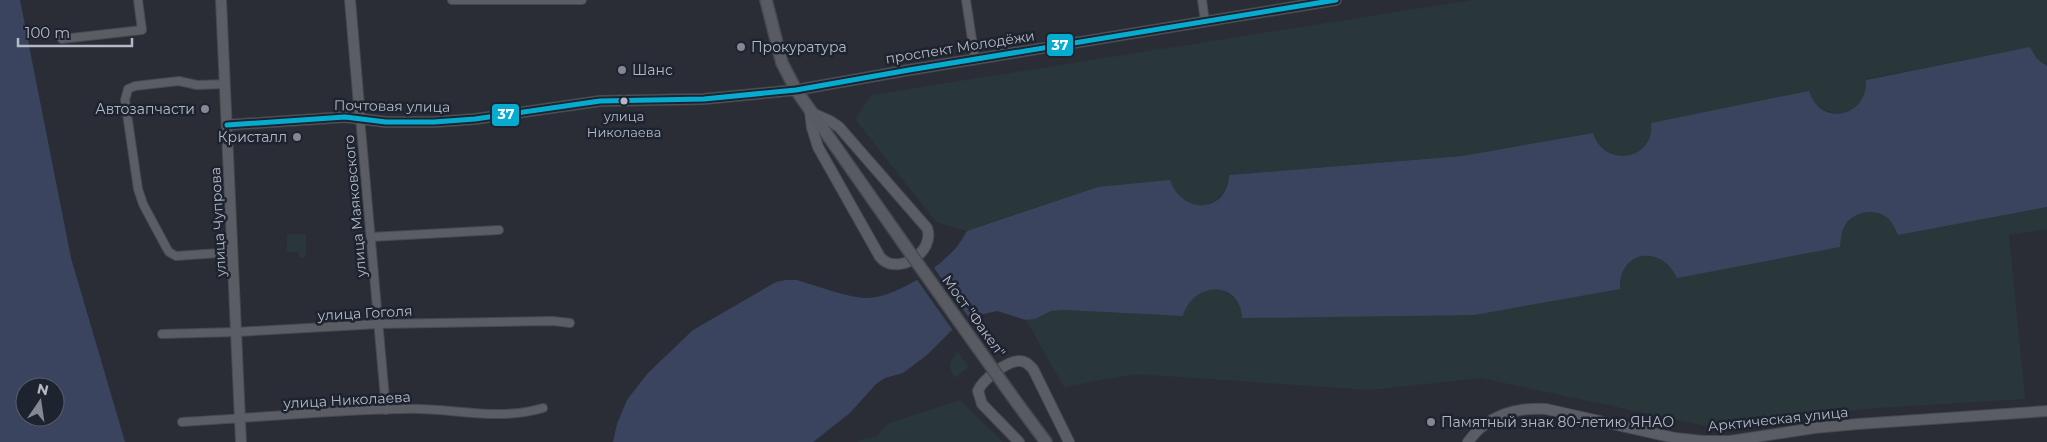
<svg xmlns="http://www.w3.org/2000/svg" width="2047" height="442" viewBox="0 0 2047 442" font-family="Montserrat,sans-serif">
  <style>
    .green { fill: #29373b }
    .water { fill: #3b445e; fill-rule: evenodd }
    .pier { fill: #2a2d36 }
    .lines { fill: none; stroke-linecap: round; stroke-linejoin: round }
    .minor-casing { stroke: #46494f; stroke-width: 10 }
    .tertiary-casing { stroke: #46494f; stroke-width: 12 }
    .secondary-casing { stroke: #46494f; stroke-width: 14 }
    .minor { stroke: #5a5d64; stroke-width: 8 }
    .tertiary { stroke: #5a5d64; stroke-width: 10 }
    .secondary { stroke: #585b62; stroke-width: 11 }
    .secondary-bridge-casing { stroke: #46494f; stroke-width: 14; stroke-linecap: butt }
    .secondary-bridge { stroke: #585b62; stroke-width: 11 }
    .bus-1-casing { stroke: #1e2330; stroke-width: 9 }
    .bus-1 { stroke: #06acd0; stroke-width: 5 }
    .poi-dot { fill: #848894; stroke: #1e2330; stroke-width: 2 }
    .bus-dot { fill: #b5b9c6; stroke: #1e2330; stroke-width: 2 }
    .labels { text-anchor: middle; stroke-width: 5; stroke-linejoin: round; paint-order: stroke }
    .bus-label { font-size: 13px; fill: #b5b9c6; stroke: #1e2330 }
    .poi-label { font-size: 14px; fill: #b5b9c6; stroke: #1e2330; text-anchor: start }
    .street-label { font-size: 14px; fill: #b5b9c6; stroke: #1e2330 }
    .line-badge { stroke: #1e2330; stroke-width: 2 }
    .badge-label { font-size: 14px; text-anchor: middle; font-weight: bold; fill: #fff }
  </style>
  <rect width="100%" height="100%" fill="#2a2d36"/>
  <!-- green -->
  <g class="green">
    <path d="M1472,0H2047V66L2037,59L2030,47L1866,79C1866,86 1867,93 1863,99C1850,122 1816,115 1809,92L1651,128C1649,163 1606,165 1593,133L1462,156L1229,175C1225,208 1190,218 1172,188L1098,187L967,231L936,222L855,119L871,95Z"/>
    <path d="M2047,207V229L2009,235L2025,399L1877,408L1710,427L1481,378L1370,390L1136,374L1064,387L1026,320L1035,319L1051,311L1065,310L1183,316C1185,311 1186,305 1189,301C1207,279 1241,291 1242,318L1619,283C1625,246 1661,247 1677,277L1840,247C1841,240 1841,231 1846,225C1853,213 1873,208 1885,216C1892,221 1895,228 1898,235Z"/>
    <path d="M287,234H306V257L299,258V252H287Z"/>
    <path d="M958,352L969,367L954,378C948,367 949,360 958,352Z"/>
    <path d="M960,400L1003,442H857L866,438L876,437L889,423Z"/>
  </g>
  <!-- water -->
  <g class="water">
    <path d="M0,0H20L71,258L125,442H0ZM25,387H55V417H25Z"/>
    <path d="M2030,47L2037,59L2047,66V207L1898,235C1895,228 1892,221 1885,216C1873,208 1853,213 1846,224C1841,231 1841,240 1840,247L1677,278C1662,244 1618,250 1620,289L1474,315L1242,318C1240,280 1193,281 1183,316L1065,310L1051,311L1035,319L1026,320L997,311L980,315L951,331L927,355L903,373L885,378L876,384L850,413L813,442H613L617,424L627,400L647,374L693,330L776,282L786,280H797C817,286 843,296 864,298C894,299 934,271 954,250C959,245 963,237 967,231L1098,187L1170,180C1182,215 1227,214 1229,175L1462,156L1593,133C1604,168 1655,161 1651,123L1809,91C1820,127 1868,118 1866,80Z"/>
  </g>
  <!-- pier -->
  <path class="pier" d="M932,265L972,322L954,332L915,277Z"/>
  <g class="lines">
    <defs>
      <g id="minor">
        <path d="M452,0H582"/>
        <path d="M966,0L975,59"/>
        <path d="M1202,0L1205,21"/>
        <path d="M62,39L142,30L138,0"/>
        <path d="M225,84L197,85L179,81L135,86L128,89L125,100L138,189L143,204L166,247L169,252L176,256L233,252"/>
        <path d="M360,117L386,410"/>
        <path d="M371,237L499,230"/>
        <path d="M162,334L236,332L379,324L553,321L570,323"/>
        <path d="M182,422C256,418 329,410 403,409C451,407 496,422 543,408"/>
      </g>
      <g id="tertiary">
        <path d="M221,0L241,442"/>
        <path d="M350,0L360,117"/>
        <path d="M810,112L830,121L839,127L927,228C936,252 897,277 880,257L818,147L812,128Z"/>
        <path d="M227,125L345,117L386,122H434L475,119L600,101L704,99L796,90L909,70L1336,0"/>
        <path d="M1019,442L982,404L978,391C982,380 1008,360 1020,361C1026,361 1029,365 1033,369L1069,442"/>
        <path d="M1468,442C1486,416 1515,407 1546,409L1675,438L1703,441H1730L1814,428L1858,424L2047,411"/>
      </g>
      <g id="secondary">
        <path d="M766,0L782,63L796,90L906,247"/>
        <path d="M1017,403L1046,442"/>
      </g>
    </defs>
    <!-- minor casing -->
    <use href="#minor" class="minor-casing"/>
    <!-- tertiary casing -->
    <use href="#tertiary" class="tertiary-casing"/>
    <!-- secondary casing -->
    <use href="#secondary" class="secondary-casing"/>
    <!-- minor -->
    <use href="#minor" class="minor"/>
    <!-- tertiary -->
    <use href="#tertiary" class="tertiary"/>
    <!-- secondary -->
    <use href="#secondary" class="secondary"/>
    <defs>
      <path id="secondary-bridge" d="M906,247L1017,403"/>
    </defs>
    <!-- secondary-bridge casing -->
    <use href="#secondary-bridge" class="secondary-bridge-casing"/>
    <!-- secondary-bridge -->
    <use href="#secondary-bridge" class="secondary-bridge"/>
    <defs>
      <path id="bus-1" d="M227,125L345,117L386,122H434L475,119L600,101L704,99L796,90L909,70L1336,0"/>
    </defs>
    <!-- bus-1 casing -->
    <use href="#bus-1" class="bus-1-casing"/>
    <!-- bus-1 -->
    <use href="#bus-1" class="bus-1"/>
  </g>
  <!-- markers -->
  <g class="poi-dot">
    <circle cx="741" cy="47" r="5"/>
    <circle cx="622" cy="70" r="5"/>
    <circle cx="205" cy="109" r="5"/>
    <circle cx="297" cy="137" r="5"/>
    <circle cx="1431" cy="422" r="5"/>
  </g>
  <circle class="bus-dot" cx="624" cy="101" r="4.5"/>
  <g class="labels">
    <!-- bus labels -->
    <g class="bus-label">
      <text x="624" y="121">улица<tspan x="624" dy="16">Николаева</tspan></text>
    </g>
    <!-- poi labels -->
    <g class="poi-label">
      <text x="751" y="52">Прокуратура</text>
      <text x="632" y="75">Шанс</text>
      <text x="195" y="114" text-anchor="end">Автозапчасти</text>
      <text x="287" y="142" text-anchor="end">Кристалл</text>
      <text x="1441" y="427">Памятный знак 80-летию ЯНАО</text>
    </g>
    <!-- street labels -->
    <g class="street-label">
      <text transform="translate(960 47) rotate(-9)" y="5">проспект Молодёжи</text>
      <text transform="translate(392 106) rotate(1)" y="5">Почтовая улица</text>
      <text transform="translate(355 206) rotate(-95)" y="5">улица Маяковского</text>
      <text transform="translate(218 222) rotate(-93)" y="5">улица Чупрова</text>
      <text transform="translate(365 313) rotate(-3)" y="5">улица Гоголя</text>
      <text transform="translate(974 316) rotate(54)" y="5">Мост "Факел"</text>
      <text transform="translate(347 400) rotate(-3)" y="5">улица Николаева</text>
      <text transform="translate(1778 419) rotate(-6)" y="5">Арктическая улица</text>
    </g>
  </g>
  <g class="line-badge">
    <rect x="1046" y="33" width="28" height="24" rx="5" fill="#06acd0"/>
    <rect x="491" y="103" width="29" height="24" rx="5" fill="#06acd0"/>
  </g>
  <g class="badge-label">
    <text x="1060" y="50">37</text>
    <text x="506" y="119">37</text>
  </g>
  <!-- north arrow -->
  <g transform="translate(40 402) rotate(13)"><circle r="24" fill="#1e2330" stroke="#5a5f6c"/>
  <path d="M0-4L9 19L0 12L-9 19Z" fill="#848894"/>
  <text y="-8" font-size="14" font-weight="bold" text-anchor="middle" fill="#b5b9c6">N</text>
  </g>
  <!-- scale -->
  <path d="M18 38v8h114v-8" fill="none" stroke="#b5b9c6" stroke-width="2.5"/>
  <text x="25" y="38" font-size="15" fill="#b5b9c6" stroke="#1e2330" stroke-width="4" paint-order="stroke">100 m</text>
</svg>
